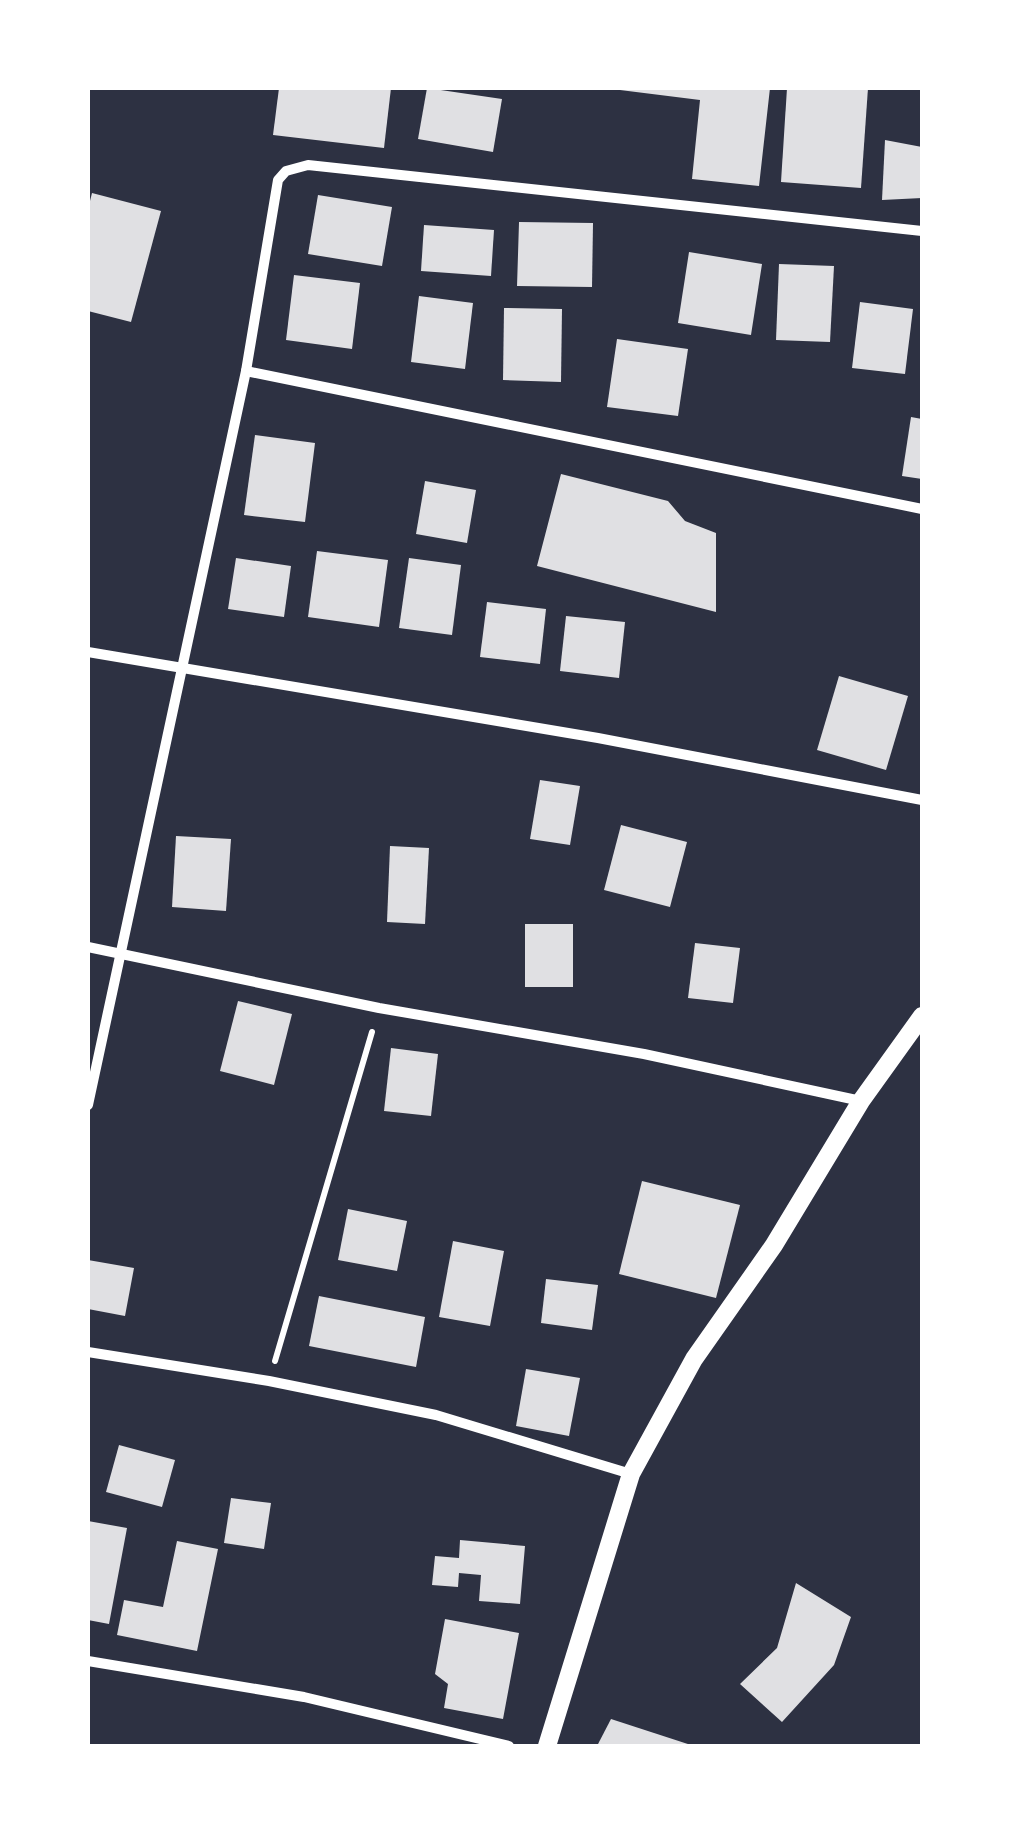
<svg xmlns="http://www.w3.org/2000/svg" width="1010" height="1834" viewBox="0 0 1010 1834" font-family="'Nunito Sans',sans-serif">
  <style>
    .building { fill: #e0e0e3 }
    .lines { fill: none; stroke-linecap: round; stroke-linejoin: round }
    .path { stroke: #fff; stroke-width: 6 }
    .minor { stroke: #fff; stroke-width: 10 }
    .tertiary { stroke: #fff; stroke-width: 18 }
  </style>
  <rect width="100%" height="100%" fill="#2d3142"/>
  <!-- building -->
  <g class="building">
    <path d="M279,88H391L384,148L273,135Z"/>
    <path d="M427,88L502,99L493,152L418,139Z"/>
    <path d="M604,88H770L759,186L692,179L700,100Z"/>
    <path d="M787,88H868L861,188L781,182Z"/>
    <path d="M885,140L922,147V198L882,200Z"/>
    <path d="M92,193L161,211L131,322L88,311V209Z"/>
    <path d="M318,195L392,207L382,266L308,254Z"/>
    <path d="M519,222L593,223L592,287L517,286Z"/>
    <path d="M424,225L494,230L491,276L421,271Z"/>
    <path d="M689,252L762,264L751,335L678,323Z"/>
    <path d="M779,264L834,266L830,342L776,340Z"/>
    <path d="M294,275L360,283L352,349L286,340Z"/>
    <path d="M419,296L473,303L465,369L411,362Z"/>
    <path d="M860,302L913,309L905,374L852,368Z"/>
    <path d="M504,308L562,309L561,382L503,380Z"/>
    <path d="M617,339L688,349L678,416L607,407Z"/>
    <path d="M911,417L922,419V479L902,476Z"/>
    <path d="M255,435L315,443L305,522L244,515Z"/>
    <path d="M561,474L668,501L685,521L716,533V612L537,566Z"/>
    <path d="M425,481L476,490L467,543L416,534Z"/>
    <path d="M317,551L388,560L379,627L308,617Z"/>
    <path d="M236,558L291,566L284,617L228,609Z"/>
    <path d="M409,558L461,565L452,635L399,628Z"/>
    <path d="M487,602L546,609L540,664L480,657Z"/>
    <path d="M566,616L625,622L619,678L560,671Z"/>
    <path d="M839,676L908,696L886,770L817,750Z"/>
    <path d="M540,780L580,786L570,845L530,839Z"/>
    <path d="M621,825L687,842L670,907L604,890Z"/>
    <path d="M176,836L231,839L226,911L172,907Z"/>
    <path d="M390,846L429,848L425,924L387,922Z"/>
    <rect x="525" y="924" width="48" height="63"/>
    <path d="M695,943L740,948L733,1003L688,998Z"/>
    <path d="M238,1001L292,1014L274,1085L220,1071Z"/>
    <path d="M391,1048L438,1054L431,1116L384,1111Z"/>
    <path d="M642,1181L740,1205L716,1298L619,1274Z"/>
    <path d="M348,1209L407,1221L397,1271L338,1260Z"/>
    <path d="M453,1241L504,1251L490,1326L439,1317Z"/>
    <path d="M88,1260L134,1268L125,1316L88,1309Z"/>
    <path d="M546,1279L598,1285L592,1330L541,1323Z"/>
    <path d="M319,1296L425,1317L416,1367L309,1346Z"/>
    <path d="M526,1369L580,1378L569,1436L516,1426Z"/>
    <path d="M119,1445L175,1460L162,1507L106,1492Z"/>
    <path d="M231,1498L271,1503L264,1549L224,1543Z"/>
    <path d="M88,1521L127,1528L109,1624L88,1620Z"/>
    <path d="M460,1540L525,1546L520,1604L479,1601L481,1575L459,1573L458,1587L432,1585L435,1556L459,1558Z"/>
    <path d="M177,1541L218,1549L197,1651L117,1635L124,1600L163,1607Z"/>
    <path d="M796,1583L851,1617L834,1665L782,1722L740,1684L777,1648Z"/>
    <path d="M445,1619L519,1633L503,1719L444,1708L448,1684L435,1674Z"/>
    <path d="M611,1719L694,1746H597Z"/>
  </g>
  <g class="lines">
    <!-- path -->
    <path class="path" d="M275,1361L372,1032"/>
    <!-- minor -->
    <g class="minor">
      <path d="M246,371L922,509"/>
      <path d="M88,652L598,738L922,800"/>
      <path d="M88,947L379,1008L644,1054L861,1101"/>
      <path d="M88,1105L246,371L278,180L286,171L308,165L922,231"/>
      <path d="M88,1352L269,1381L436,1415L631,1474"/>
      <path d="M88,1661L304,1697L509,1746"/>
    </g>
    <!-- tertiary -->
    <path class="tertiary" d="M547,1746L631,1474L694,1359L774,1245L861,1101L922,1016"/>
  </g>
  <!-- border -->
  <rect width="1010" height="1834" fill="none" stroke="#ffffff" stroke-width="180"/>
</svg>
